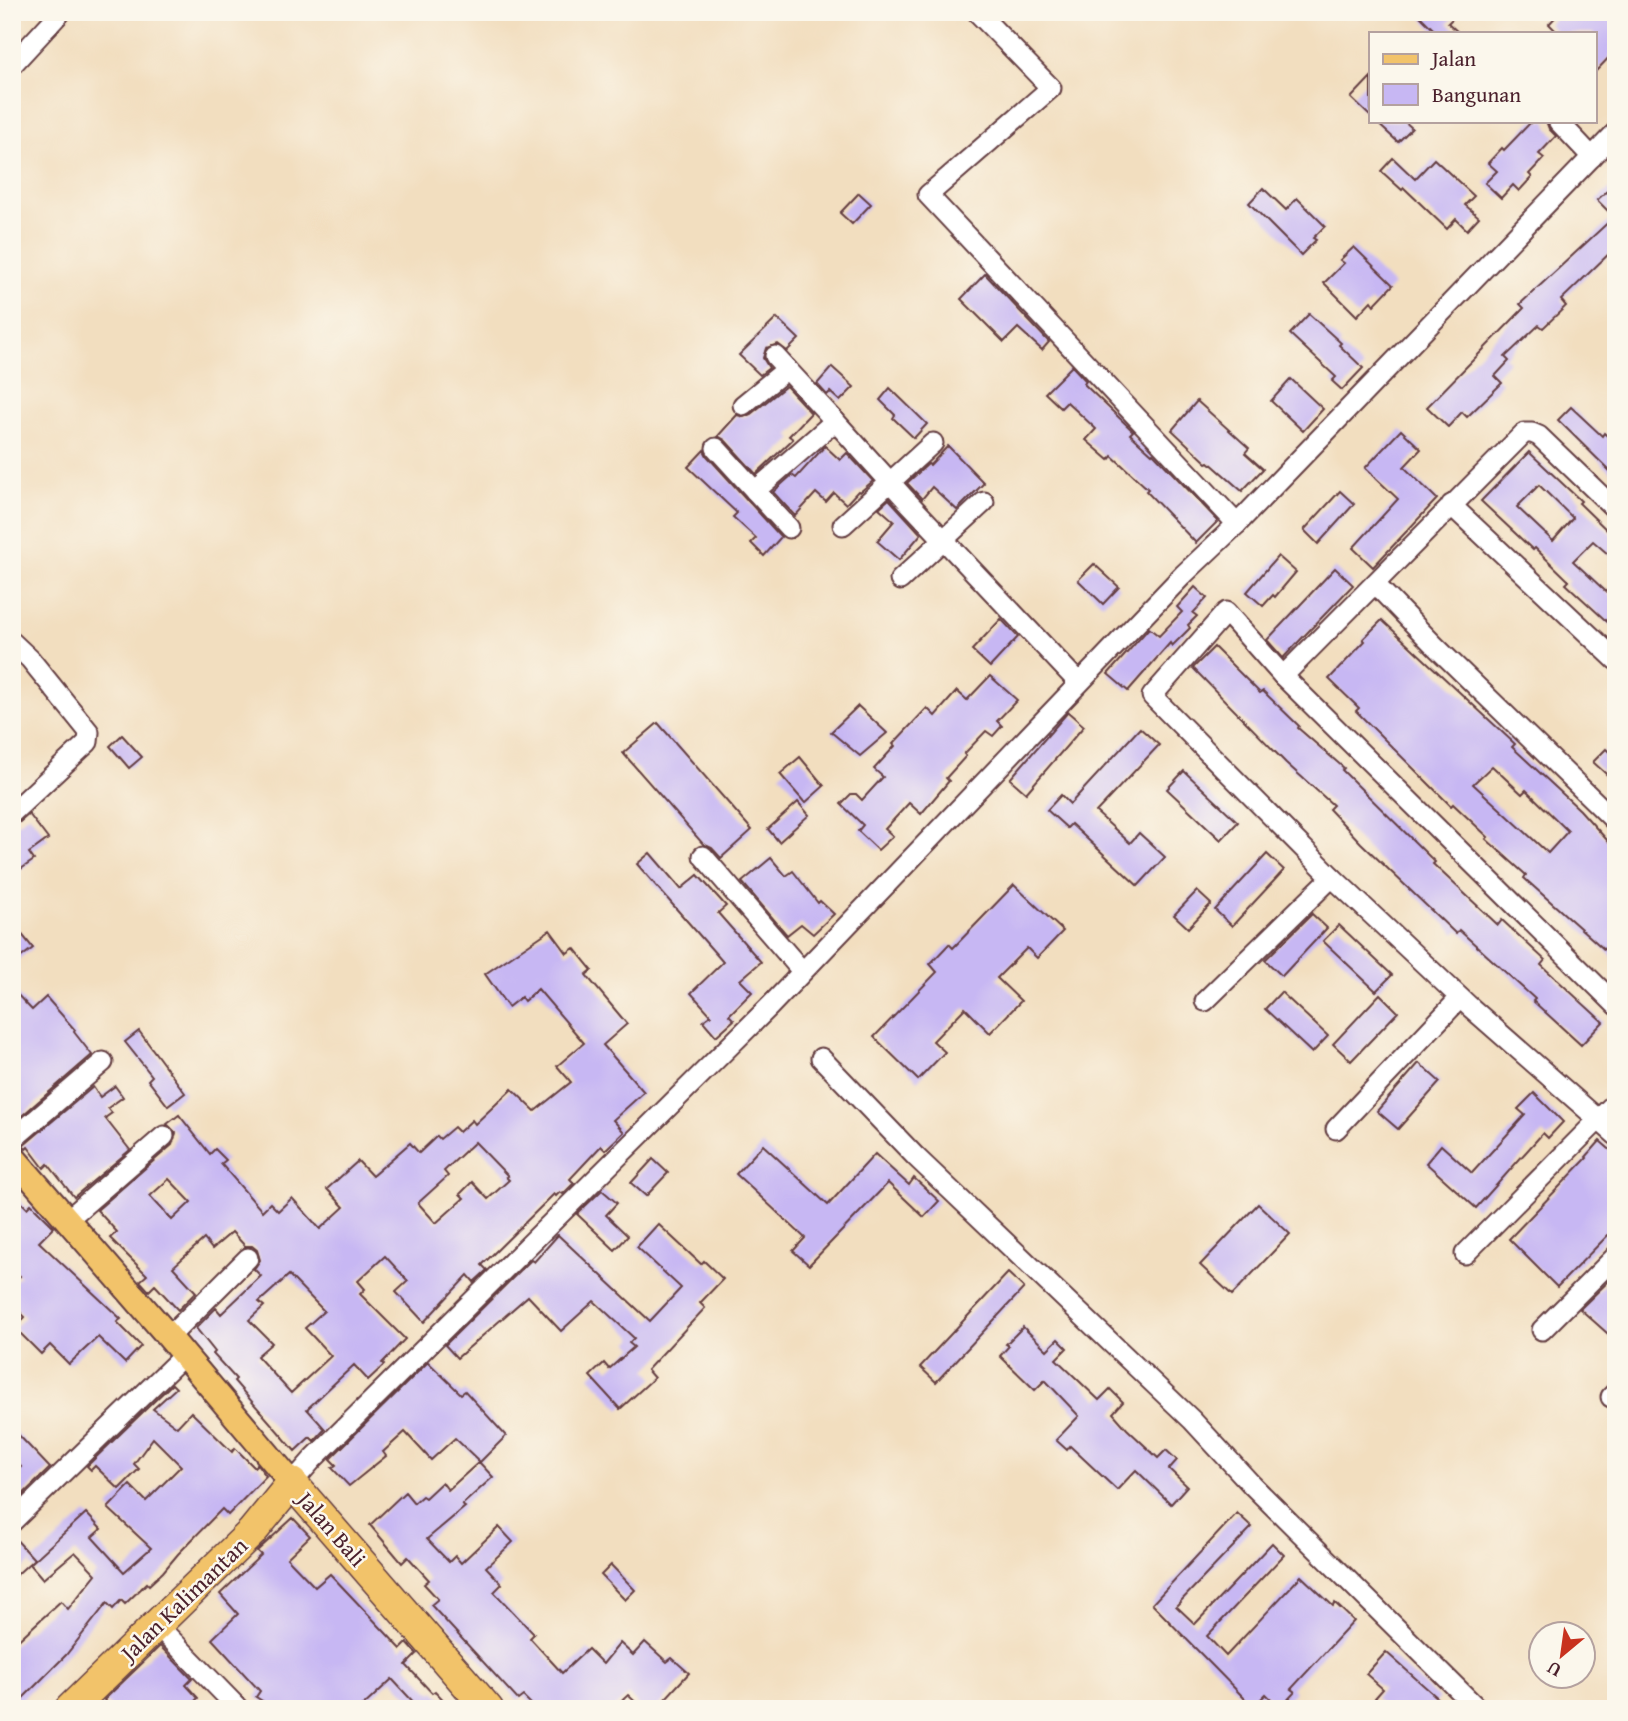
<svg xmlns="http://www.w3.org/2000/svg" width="1628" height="1721" viewBox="0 0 1628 1721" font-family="'Gentium Book Plus',serif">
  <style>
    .building { fill: #c7b7f3; fill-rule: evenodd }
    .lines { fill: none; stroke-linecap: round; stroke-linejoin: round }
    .minor-casing { stroke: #633c41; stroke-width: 23 }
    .major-casing { stroke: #633c41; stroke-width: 28 }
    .highway-casing { stroke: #633c41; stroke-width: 33 }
    .minor { stroke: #fff; stroke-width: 19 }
    .major { stroke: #f2c36a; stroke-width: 24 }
    .highway { stroke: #f2c36a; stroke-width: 30 }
    .labels { text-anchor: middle; stroke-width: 5; stroke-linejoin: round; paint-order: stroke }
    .street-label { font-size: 23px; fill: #4a1f2b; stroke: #fbf7ec }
  </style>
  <rect width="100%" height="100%" fill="#fbf7ec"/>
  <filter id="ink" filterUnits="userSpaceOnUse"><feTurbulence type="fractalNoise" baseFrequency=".0143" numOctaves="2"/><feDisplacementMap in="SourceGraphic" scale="14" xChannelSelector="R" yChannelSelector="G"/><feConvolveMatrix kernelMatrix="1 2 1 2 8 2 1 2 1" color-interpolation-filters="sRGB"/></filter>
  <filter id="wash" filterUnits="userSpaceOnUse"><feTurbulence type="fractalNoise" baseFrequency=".00686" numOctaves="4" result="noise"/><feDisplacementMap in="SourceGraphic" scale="28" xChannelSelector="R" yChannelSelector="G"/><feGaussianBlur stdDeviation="1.57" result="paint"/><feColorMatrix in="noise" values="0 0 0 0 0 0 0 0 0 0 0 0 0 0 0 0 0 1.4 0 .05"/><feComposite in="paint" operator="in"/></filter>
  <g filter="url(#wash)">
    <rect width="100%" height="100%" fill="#f2debf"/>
    <g id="blocks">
      <!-- building -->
      <g class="building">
        <path d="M1416,12H1459L1448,23L1459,33H1437Z"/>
        <path d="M1560,12H1605L1616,22V50L1595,72V33H1558L1549,24Z"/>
        <path d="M1371,77V117L1351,98Z"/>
        <path d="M1375,121H1404L1412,128L1398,142Z"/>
        <path d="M1532,121H1546L1549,129L1556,136L1539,154L1544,158L1529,174L1532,177L1519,191L1513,185L1501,198L1485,183L1497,171L1488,163L1502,148L1504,150Z"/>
        <path d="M1393,158L1415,179L1434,159L1474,196L1465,205L1479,217L1467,230L1456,219L1447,229L1404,188L1402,190L1381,171Z"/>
        <path d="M1616,183V247L1561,300L1566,306L1543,328L1539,325L1505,357L1509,361L1495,376L1502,383L1467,417L1462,412L1448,427L1427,407L1524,308L1520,304L1614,217L1597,200Z"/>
        <path d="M1263,188L1286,210L1297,198L1325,226L1313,238L1316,240L1301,255L1249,203Z"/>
        <path d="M859,193L871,204L852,224L840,213Z"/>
        <path d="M1354,247L1393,285L1374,305L1371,301L1357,316L1324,283L1344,263L1340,260Z"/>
        <path d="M985,274L1049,342L1042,350L1018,328L1004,342L961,299Z"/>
        <path d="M1309,314L1341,343L1339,345L1363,368L1342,390L1332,381L1336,377L1290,334Z"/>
        <path d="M777,318L799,339L787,351L778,344L766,348L763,358L769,368L760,375L739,355Z"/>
        <path d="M1072,366L1086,381L1084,384L1133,431L1130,434L1152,454L1153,453L1218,521L1196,543L1146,491L1148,489L1122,465L1112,456L1109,460L1086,440L1096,429L1067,402L1061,408L1045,393Z"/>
        <path d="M832,367L854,387L840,401L830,392L827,395L817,384Z"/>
        <path d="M1291,379L1323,409L1303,431L1271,401Z"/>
        <path d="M786,386L811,413L789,436L793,439L756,474L725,440L718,436L737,415L744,417L751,414Z"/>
        <path d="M890,388L927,424L914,438L893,418L895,415L880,400Z"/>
        <path d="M1197,401L1249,448L1245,453L1263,469L1242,491L1209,462L1207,463L1172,430Z"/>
        <path d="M1571,407L1602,436L1604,433L1616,444V477L1558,420Z"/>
        <path d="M1401,430L1421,449L1404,467L1437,499L1373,567L1353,548L1398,499L1365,468Z"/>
        <path d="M825,446L840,460L847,453L873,481L860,492L858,491L846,504L834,493L826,502L816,493L795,516L773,492L792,475L796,478Z"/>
        <path d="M948,446L984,483L957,510L932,487L922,499L907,483L928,464L930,465Z"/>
        <path d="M704,450L707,456L781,537L764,556L751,543L756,538L733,517L737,513L688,467Z"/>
        <path d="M1529,452L1581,501L1579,503L1616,539V561L1593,541L1573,561L1616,601V630L1566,584L1569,581L1535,548L1533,550L1481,501ZM1539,485L1573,518L1553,541L1517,507Z"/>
        <path d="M1340,491L1354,504L1318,544L1304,530Z"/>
        <path d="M889,499L921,534L899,560L877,541L894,521L879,508Z"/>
        <path d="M1278,556L1296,572L1275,597L1273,595L1263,606L1247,592Z"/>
        <path d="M1094,564L1119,587L1103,604L1078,580Z"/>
        <path d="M1335,568L1353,585L1283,658L1267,640Z"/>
        <path d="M1195,587L1207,598L1193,613L1197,616L1188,625L1190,628L1172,646L1170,643L1128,691L1108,674L1149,628L1159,636L1182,612L1177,607Z"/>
        <path d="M1001,619L1018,637L990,667L972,650Z"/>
        <path d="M1382,620L1515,744L1512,747L1580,810L1616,850V960L1524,878L1526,875L1486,839L1488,837L1453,804L1451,806L1356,711L1359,708L1329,679L1365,641L1363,639ZM1492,766L1522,794L1526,790L1568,831L1548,853L1473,784Z"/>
        <path d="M1214,647L1260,693L1263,691L1299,726L1298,728L1344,768L1342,770L1435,862L1433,864L1498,925L1502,920L1545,960L1541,965L1603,1022L1581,1045L1533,1001L1535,999L1459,930L1456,934L1361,843L1329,809L1333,805L1286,763L1193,668Z"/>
        <path d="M990,676L1017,700L997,721L1002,726L993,736L986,731L964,754L966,756L946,778L949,781L921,814L909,803L885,829L893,836L878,850L858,831L863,825L841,804L851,794H856L862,800L883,777L874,769L895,746L893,744L927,708L935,716L957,691L967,700Z"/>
        <path d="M858,706L887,733L860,756L831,732Z"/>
        <path d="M1068,712L1084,726L1026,793L1010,779Z"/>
        <path d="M658,723L752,830L721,858L712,848L703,844L623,753Z"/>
        <path d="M1140,728L1159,745L1096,812L1130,843L1139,833L1165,857L1138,886L1071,824L1067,828L1047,810L1061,795L1070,804Z"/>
        <path d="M122,735L142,757L129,768L110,746Z"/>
        <path d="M1606,749L1616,758V783L1593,762Z"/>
        <path d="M800,757L824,786L805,803L780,774Z"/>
        <path d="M1184,771L1238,822L1221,840L1167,789Z"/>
        <path d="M798,802L809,815L779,842L768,829Z"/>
        <path d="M29,814L48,839L29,853L34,860L18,871L12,864V825L20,822Z"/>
        <path d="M650,853L681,889L698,875L726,906L718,913L761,962L740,980L752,992L729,1015L734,1020L716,1036L703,1021L711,1015L691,993L723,962L637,864Z"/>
        <path d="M1267,854L1284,870L1232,926L1215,910Z"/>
        <path d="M771,858L786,876L793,871L818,903L820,901L834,914L813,934L801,924L787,935L742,882Z"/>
        <path d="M1014,885L1063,931L1037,958L1027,948L997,978L1021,1001L990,1033L965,1008L933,1041L945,1052L918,1080L874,1037L937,972L930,964L949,944L953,948Z"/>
        <path d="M1197,891L1211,904L1188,928L1174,915Z"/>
        <path d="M1312,914L1327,928L1282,976L1265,960Z"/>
        <path d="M1339,925L1392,975L1376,991L1323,941Z"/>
        <path d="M550,930L567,953L574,948L592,970L586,975L627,1024L603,1045L644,1092L613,1120L624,1132L605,1150L601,1146L570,1179L574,1183L563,1194L560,1192L556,1196L554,1194L482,1265L487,1270L474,1282L468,1275L424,1322L396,1292L408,1281L385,1256L358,1281L365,1289L360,1294L405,1339L382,1363L384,1365L368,1380L354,1365L307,1409L325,1429L314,1441L310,1437L295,1451L234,1381L236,1379L213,1354L215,1352L196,1328L216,1308L221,1314L261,1276L254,1269L260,1260L257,1250L252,1246H245L232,1232L212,1249L204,1239L173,1267L196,1292L178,1310L155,1285L149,1291L140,1281L147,1275L110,1238L117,1232L97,1210L172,1145L176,1133L167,1124L179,1115L210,1154L215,1149L226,1160L221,1164L262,1211L270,1203L278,1211L292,1198L320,1229L344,1207L327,1189L358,1161L372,1176L410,1143L419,1153L437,1136L440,1139L454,1127L459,1132L472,1120L475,1124L512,1089L535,1111L571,1082L557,1066L584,1043L538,989L524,1001L521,997L508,1007L485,974ZM475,1142L508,1176L506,1177L509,1180L488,1199L472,1182L460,1194L464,1198L436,1223L418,1203L448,1176L444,1171ZM169,1179L191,1202L172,1220L150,1196ZM289,1275L324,1311L305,1328L331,1356L291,1393L257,1356L272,1343L249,1320L264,1306L259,1302Z"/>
        <path d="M20,932L33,948L12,964V938Z"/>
        <path d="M12,989L32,1010L46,997L75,1030L74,1032L92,1055L17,1120L12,1114Z"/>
        <path d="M1281,992L1328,1036L1312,1053L1265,1009Z"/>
        <path d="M1380,994L1398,1012L1351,1061L1333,1044Z"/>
        <path d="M139,1031L185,1093L168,1106L148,1080L152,1076L125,1042Z"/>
        <path d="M1419,1063L1440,1082L1398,1129L1377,1111Z"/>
        <path d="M115,1086L123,1097L108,1108L112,1113L105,1118L130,1150L74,1197L48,1164L44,1168L28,1147L26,1149L23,1146L93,1087L100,1097Z"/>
        <path d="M1534,1093L1563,1122L1548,1138L1543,1133L1476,1208L1426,1163L1441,1145L1472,1173L1525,1115L1518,1109Z"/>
        <path d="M1600,1141L1616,1155V1227L1557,1287L1509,1239L1587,1158L1586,1157Z"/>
        <path d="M763,1145L828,1205L875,1154L909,1185L914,1178L939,1201L924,1217L888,1183L809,1265L793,1251L805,1238L736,1174Z"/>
        <path d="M653,1159L668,1173L646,1196L631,1183Z"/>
        <path d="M602,1190L617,1203L606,1215L628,1236L615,1250L577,1214Z"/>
        <path d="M12,1193L27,1208L31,1204L54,1227L39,1242L121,1319L117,1322L141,1346L125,1363L98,1337L69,1364L50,1345L41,1354L15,1328L25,1317L12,1304V1284L20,1276L12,1269Z"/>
        <path d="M1258,1204L1290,1234L1232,1295L1200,1265Z"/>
        <path d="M658,1224L701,1264L704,1261L723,1279L700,1303L705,1308L647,1370L654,1378L620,1409L590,1376L604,1363L609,1369L634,1347L629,1343L634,1338L594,1301L561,1331L528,1296L457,1358L445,1345L531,1260L534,1262L558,1235L650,1321L681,1288L637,1247Z"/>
        <path d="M1008,1273L1024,1288L936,1382L920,1367Z"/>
        <path d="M1616,1274V1341L1580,1309Z"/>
        <path d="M1023,1327L1047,1350L1058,1339L1067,1348L1056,1359L1099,1400L1110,1389L1123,1402L1113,1413L1127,1429L1158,1458L1166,1450L1177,1460L1169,1469L1187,1486L1171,1504L1136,1470L1117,1490L1070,1446L1067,1450L1056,1440L1079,1416L1045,1380L1035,1390L1000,1356L1009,1346L1006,1344Z"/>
        <path d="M428,1362L461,1394L465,1391L506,1436L480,1462L455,1438L431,1460L405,1432L383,1452L386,1456L349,1486L332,1468L336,1465L330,1459Z"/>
        <path d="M172,1384L176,1388L153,1409L177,1427L191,1412L232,1452L235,1448L254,1467L257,1464L266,1476L228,1515L222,1509L178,1554L163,1572L149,1585L147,1583L125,1604L121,1600L113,1609L107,1603L66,1655L12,1709V1646L61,1601L68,1609L96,1574L75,1552L43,1579L30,1564L86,1513L101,1529L92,1537L124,1572L151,1548L108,1508L130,1485L146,1501L181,1466L153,1438L134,1464L139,1469L119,1489L95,1466L91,1470L87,1466Z"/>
        <path d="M12,1428L50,1468L12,1505V1475L21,1467L12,1457Z"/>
        <path d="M479,1462L493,1477L462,1505L465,1507L427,1539L449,1562L455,1556L461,1563L499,1527L513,1542L486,1567L502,1584L494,1592L534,1634L530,1638L562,1673L588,1649L603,1664L620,1643L633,1655L645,1642L667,1662L672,1658L689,1673L656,1709H643L628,1695L613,1709H536L523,1696L518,1700L431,1605L438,1599L424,1584L429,1580L408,1557L402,1563L370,1525L405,1492L414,1503L422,1496L425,1498L442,1482L448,1490Z"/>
        <path d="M1237,1513L1252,1527L1176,1606L1195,1624L1272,1543L1284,1555L1207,1636L1226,1656L1301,1576L1333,1606L1335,1603L1354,1621L1291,1689L1295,1692L1280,1708L1266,1694L1253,1707L1152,1604Z"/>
        <path d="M293,1518L310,1536L287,1558L315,1587L330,1574L401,1649L407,1643L417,1654L406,1665L432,1693L435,1691L452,1709H416L418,1707L392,1679L360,1709H275L256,1697L260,1691L212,1639L238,1614L220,1594L261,1555L257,1551Z"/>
        <path d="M12,1535L34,1559L12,1579Z"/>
        <path d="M611,1565L635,1590L625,1600L601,1575Z"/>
        <path d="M160,1646L192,1679L186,1685L198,1698L187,1709H113L104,1700Z"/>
        <path d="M1386,1652L1439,1699L1430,1709H1387L1375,1698L1383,1689L1366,1674Z"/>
      </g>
    </g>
  </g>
  <g filter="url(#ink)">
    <use href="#blocks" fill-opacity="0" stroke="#633c41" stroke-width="2"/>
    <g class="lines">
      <defs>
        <g id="minor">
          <path d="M977,12L1051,88L928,195L1237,524"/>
          <path d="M12,65L61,12"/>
          <path d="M1558,121L1592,157"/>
          <path d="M775,356L835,421"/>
          <path d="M743,405L787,369"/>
          <path d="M716,448L789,528"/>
          <path d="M755,491L835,421L908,502L1079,683"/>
          <path d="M1451,505L1616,660"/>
          <path d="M843,525L933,443"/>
          <path d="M900,580L984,502"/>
          <path d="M1375,584L1435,646L1616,822"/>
          <path d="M12,642L30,659L89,732L88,742L12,813"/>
          <path d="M1283,676L1524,433H1532L1539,436L1616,510"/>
          <path d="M703,856L802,971"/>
          <path d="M1205,1001L1332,877"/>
          <path d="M1616,1005L1283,676L1226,612L1152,696L1332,877L1469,1006L1616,1135"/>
          <path d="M821,1058L916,1157L1192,1420L1252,1485L1478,1709"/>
          <path d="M1336,1129L1460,998"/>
          <path d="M12,1140L103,1062"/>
          <path d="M67,1220L164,1136"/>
          <path d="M1465,1254L1616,1102"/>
          <path d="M1542,1330L1616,1256"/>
          <path d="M169,1337L248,1258"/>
          <path d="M1611,1397L1616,1392"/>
          <path d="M292,1483L313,1459L770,1006L1183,575L1237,524L1616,132"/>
          <path d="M12,1522L184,1355"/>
          <path d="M157,1625L237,1707L236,1709"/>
        </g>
        <path id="major" d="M12,1156L169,1337L292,1483"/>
        <path id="highway" d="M70,1709L252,1532L292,1483L488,1709"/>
      </defs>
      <!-- minor casing -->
      <use href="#minor" class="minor-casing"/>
      <!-- major casing -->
      <use href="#major" class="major-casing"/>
      <!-- highway casing -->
      <use href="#highway" class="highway-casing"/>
      <!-- minor -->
      <use href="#minor" class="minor"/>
      <!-- major -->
      <use href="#major" class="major"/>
      <!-- highway -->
      <use href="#highway" class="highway"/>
    </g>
  </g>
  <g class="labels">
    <!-- street labels -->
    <g class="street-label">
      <text transform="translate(332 1529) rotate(49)" y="8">Jalan Bali</text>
      <text transform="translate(184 1599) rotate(-44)" y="8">Jalan Kalimantan</text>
    </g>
  </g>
  <!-- margin -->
  <rect width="1628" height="1721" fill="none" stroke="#fbf7ec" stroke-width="42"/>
  <!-- legend -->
  <rect x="1369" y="32" width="228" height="91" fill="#fbf7ec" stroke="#b4a19f" stroke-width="2"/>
  <rect x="1383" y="54" width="35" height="10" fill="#f2c36a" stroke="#b4a19f" stroke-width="2"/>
  <text x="1432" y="66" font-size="21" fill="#4a1f2b">Jalan</text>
  <rect x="1383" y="84" width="35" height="21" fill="#c7b7f3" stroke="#b4a19f" stroke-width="2"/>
  <text x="1432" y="102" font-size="21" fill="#4a1f2b">Bangunan</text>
  <!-- north arrow -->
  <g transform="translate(1562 1655) rotate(209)"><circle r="33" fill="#fbf7ec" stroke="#b4a19f" stroke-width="2"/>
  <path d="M0-5L12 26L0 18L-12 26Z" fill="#c8321e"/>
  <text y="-10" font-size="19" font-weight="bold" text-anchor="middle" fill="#4a1f2b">U</text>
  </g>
</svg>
